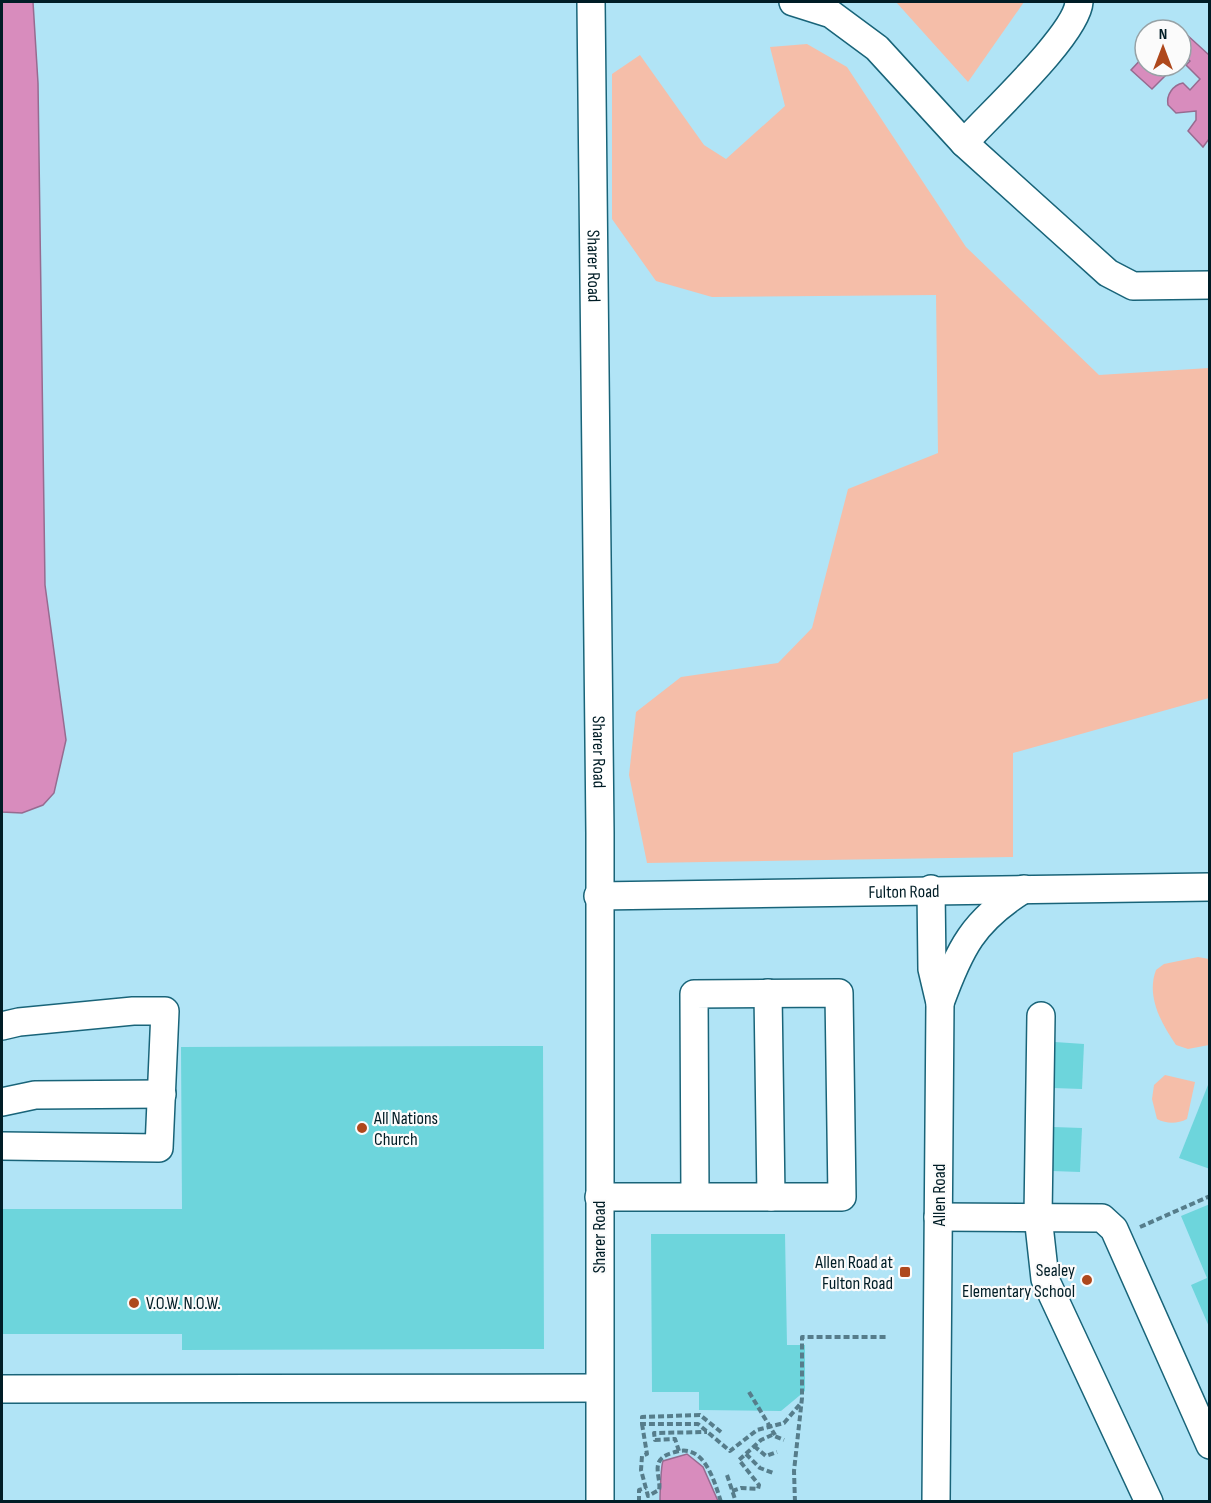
<svg xmlns="http://www.w3.org/2000/svg" width="1211" height="1503" viewBox="0 0 1211 1503" font-family="'Sofia Sans Condensed',sans-serif">
  <style>
    .green { fill: #f5bea9 }
    .water { fill: #d88cbd; stroke: #976b90; stroke-width: 1.5 }
    .building { fill: #6dd5dc }
    .lines { fill: none; stroke-linecap: round; stroke-linejoin: round }
    .minor-casing { stroke: #196479; stroke-width: 30 }
    .path { stroke: #567d8b; stroke-width: 4; stroke-dasharray: 6 3; stroke-linecap: butt }
    .minor { stroke: #fff; stroke-width: 27 }
    .poi-dot { fill: #ae481c; stroke: #fbfbfb; stroke-width: 2 }
    .labels { text-anchor: middle; stroke-width: 4.5; stroke-linejoin: round; paint-order: stroke }
    .street-label { font-size: 18px; fill: #001d26; stroke: #fbfbfb }
    .poi-label { font-size: 18px; fill: #001d26; stroke: #fbfbfb; text-anchor: start }
  </style>
  <rect width="100%" height="100%" fill="#b1e4f6"/>
  <!-- green -->
  <g class="green">
    <path d="M896,2H1024L968,82Z"/>
    <path d="M807,44L847,67L966,247L1099,375L1209,368V698L1013,753V857L647,863L629,775L636,712L681,677L778,663L812,628L848,489L938,453L936,295L712,297L656,281L612,219V74L640,55L704,145L726,159L785,106L770,47Z"/>
    <path d="M1198,957L1209,959V1045L1188,1049L1176,1045C1161,1023 1146,996 1156,970L1164,964Z"/>
    <path d="M1165,1075L1195,1082L1187,1119C1177,1124 1167,1124 1157,1119L1152,1099L1154,1085Z"/>
  </g>
  <!-- water -->
  <g class="water">
    <path d="M2,2H33L38,83L45,585L66,740L54,793L43,805L22,813L2,812Z"/>
    <path d="M1174,23L1209,55V139L1203,147L1188,131L1196,120V111L1176,113L1168,105C1166,95 1173,85 1183,83L1190,90L1200,79L1186,65L1190,61L1184,56L1181,59V30H1168Z"/>
    <path d="M1145,55V66H1175L1152,89L1131,70Z"/>
    <path d="M687,1454L703,1467L718,1501H660C660,1495 661,1465 663,1461Z"/>
  </g>
  <!-- building -->
  <g class="building">
    <path d="M1055,1042L1084,1044L1082,1089L1053,1088Z"/>
    <path d="M543,1046L544,1349L182,1350V1334H2V1209H182L181,1047Z"/>
    <path d="M1210,1080V1169L1179,1158Z"/>
    <path d="M1053,1127L1082,1128L1080,1172L1052,1171Z"/>
    <path d="M1210,1204V1329L1191,1285L1207,1278L1181,1216Z"/>
    <path d="M651,1234H785L787,1345H805V1391L781,1411L699,1410V1392H652Z"/>
  </g>
  <g class="lines">
    <defs>
      <g id="minor">
        <path id="s1" d="M591,2L600,833V1502"/>
        <path d="M793,2L831,14L877,48L964,143L1108,273L1133,286L1210,285"/>
        <path d="M964,143C989,115 1077,34 1079,2"/>
        <path d="M931,889L932,969L940,1003L936,1502"/>
        <path id="s2" d="M598,896L1210,887"/>
        <path d="M768,993L771,1197"/>
        <path d="M940,1003C960,948 973,921 1024,889"/>
        <path d="M1041,1016L1038,1216L1045,1279L1149,1502"/>
        <path d="M2,1026L19,1022L133,1011H165L159,1148L2,1146"/>
        <path d="M2,1102L35,1095L162,1094"/>
        <path d="M599,1197H842L839,993L694,994L695,1197"/>
        <path d="M938,1217L1102,1218L1114,1229L1210,1445"/>
        <path d="M2,1389L599,1388"/>
      </g>
    </defs>
    <!-- minor casing -->
    <use href="#minor" class="minor-casing"/>
    <!-- path -->
    <g class="path">
      <path d="M1140,1227L1210,1196"/>
      <path d="M749,1392L775,1435"/>
      <path d="M642,1424L647,1454L642,1456L641,1470L648,1496L659,1490C661,1482 655,1470 659,1462C662,1456 668,1454 675,1452C704,1443 714,1480 721,1502"/>
      <path d="M721,1432L700,1415L642,1417V1424H698L730,1451L757,1430L784,1423L801,1403"/>
      <path d="M754,1446L766,1456L777,1452"/>
      <path d="M679,1451L675,1439L655,1440L654,1433L707,1432"/>
      <path d="M746,1454L760,1468L773,1473"/>
      <path d="M727,1475L736,1502"/>
      <path d="M732,1491L741,1488L758,1489L759,1485L739,1460L761,1440L772,1435L784,1440"/>
      <path d="M639,1502V1490L646,1488"/>
      <path d="M795,1502L794,1471L802,1398V1337H887"/>
    </g>
    <!-- minor -->
    <use href="#minor" class="minor"/>
  </g>
  <!-- markers -->
  <g class="poi-dot">
    <circle cx="362" cy="1128" r="6"/>
    <rect x="899" y="1266" width="12" height="12" rx="3"/>
    <circle cx="1087" cy="1280" r="6"/>
    <circle cx="134" cy="1303" r="6"/>
  </g>
  <g class="labels">
    <!-- street labels -->
    <g class="street-label">
      <text dy="6" stroke="none"><textPath href="#s1" startOffset="264">Sharer Road</textPath></text>
      <text dy="6" stroke="none"><textPath href="#s1" startOffset="750">Sharer Road</textPath></text>
      <text dy="6" stroke="none"><textPath href="#s2" startOffset="306">Fulton Road</textPath></text>
      <text transform="translate(939 1195) rotate(-90)" y="6">Allen Road</text>
      <text transform="translate(599 1237) rotate(-90)" y="6">Sharer Road</text>
    </g>
    <!-- poi labels -->
    <g class="poi-label">
      <text x="374" y="1124">All Nations<tspan x="374" dy="21">Church</tspan></text>
      <text x="893" y="1268" text-anchor="end">Allen Road at<tspan x="893" dy="21">Fulton Road</tspan></text>
      <text x="1075" y="1276" text-anchor="end">Sealey<tspan x="1075" dy="21">Elementary School</tspan></text>
      <text x="146" y="1309">V.O.W. N.O.W.</text>
    </g>
  </g>
  <!-- border -->
  <rect width="1211" height="1503" fill="none" stroke="#001d26" stroke-width="6"/>
  <!-- north arrow -->
  <g transform="translate(1163 48)"><circle r="28" fill="#fbfbfb" stroke="#97a2a6" stroke-width="1.5"/>
  <path d="M0-4.5L10 22L0 15L-10 22Z" fill="#ae481c"/>
  <text y="-9" font-size="16" font-weight="bold" text-anchor="middle" fill="#001d26">N</text>
  </g>
</svg>
